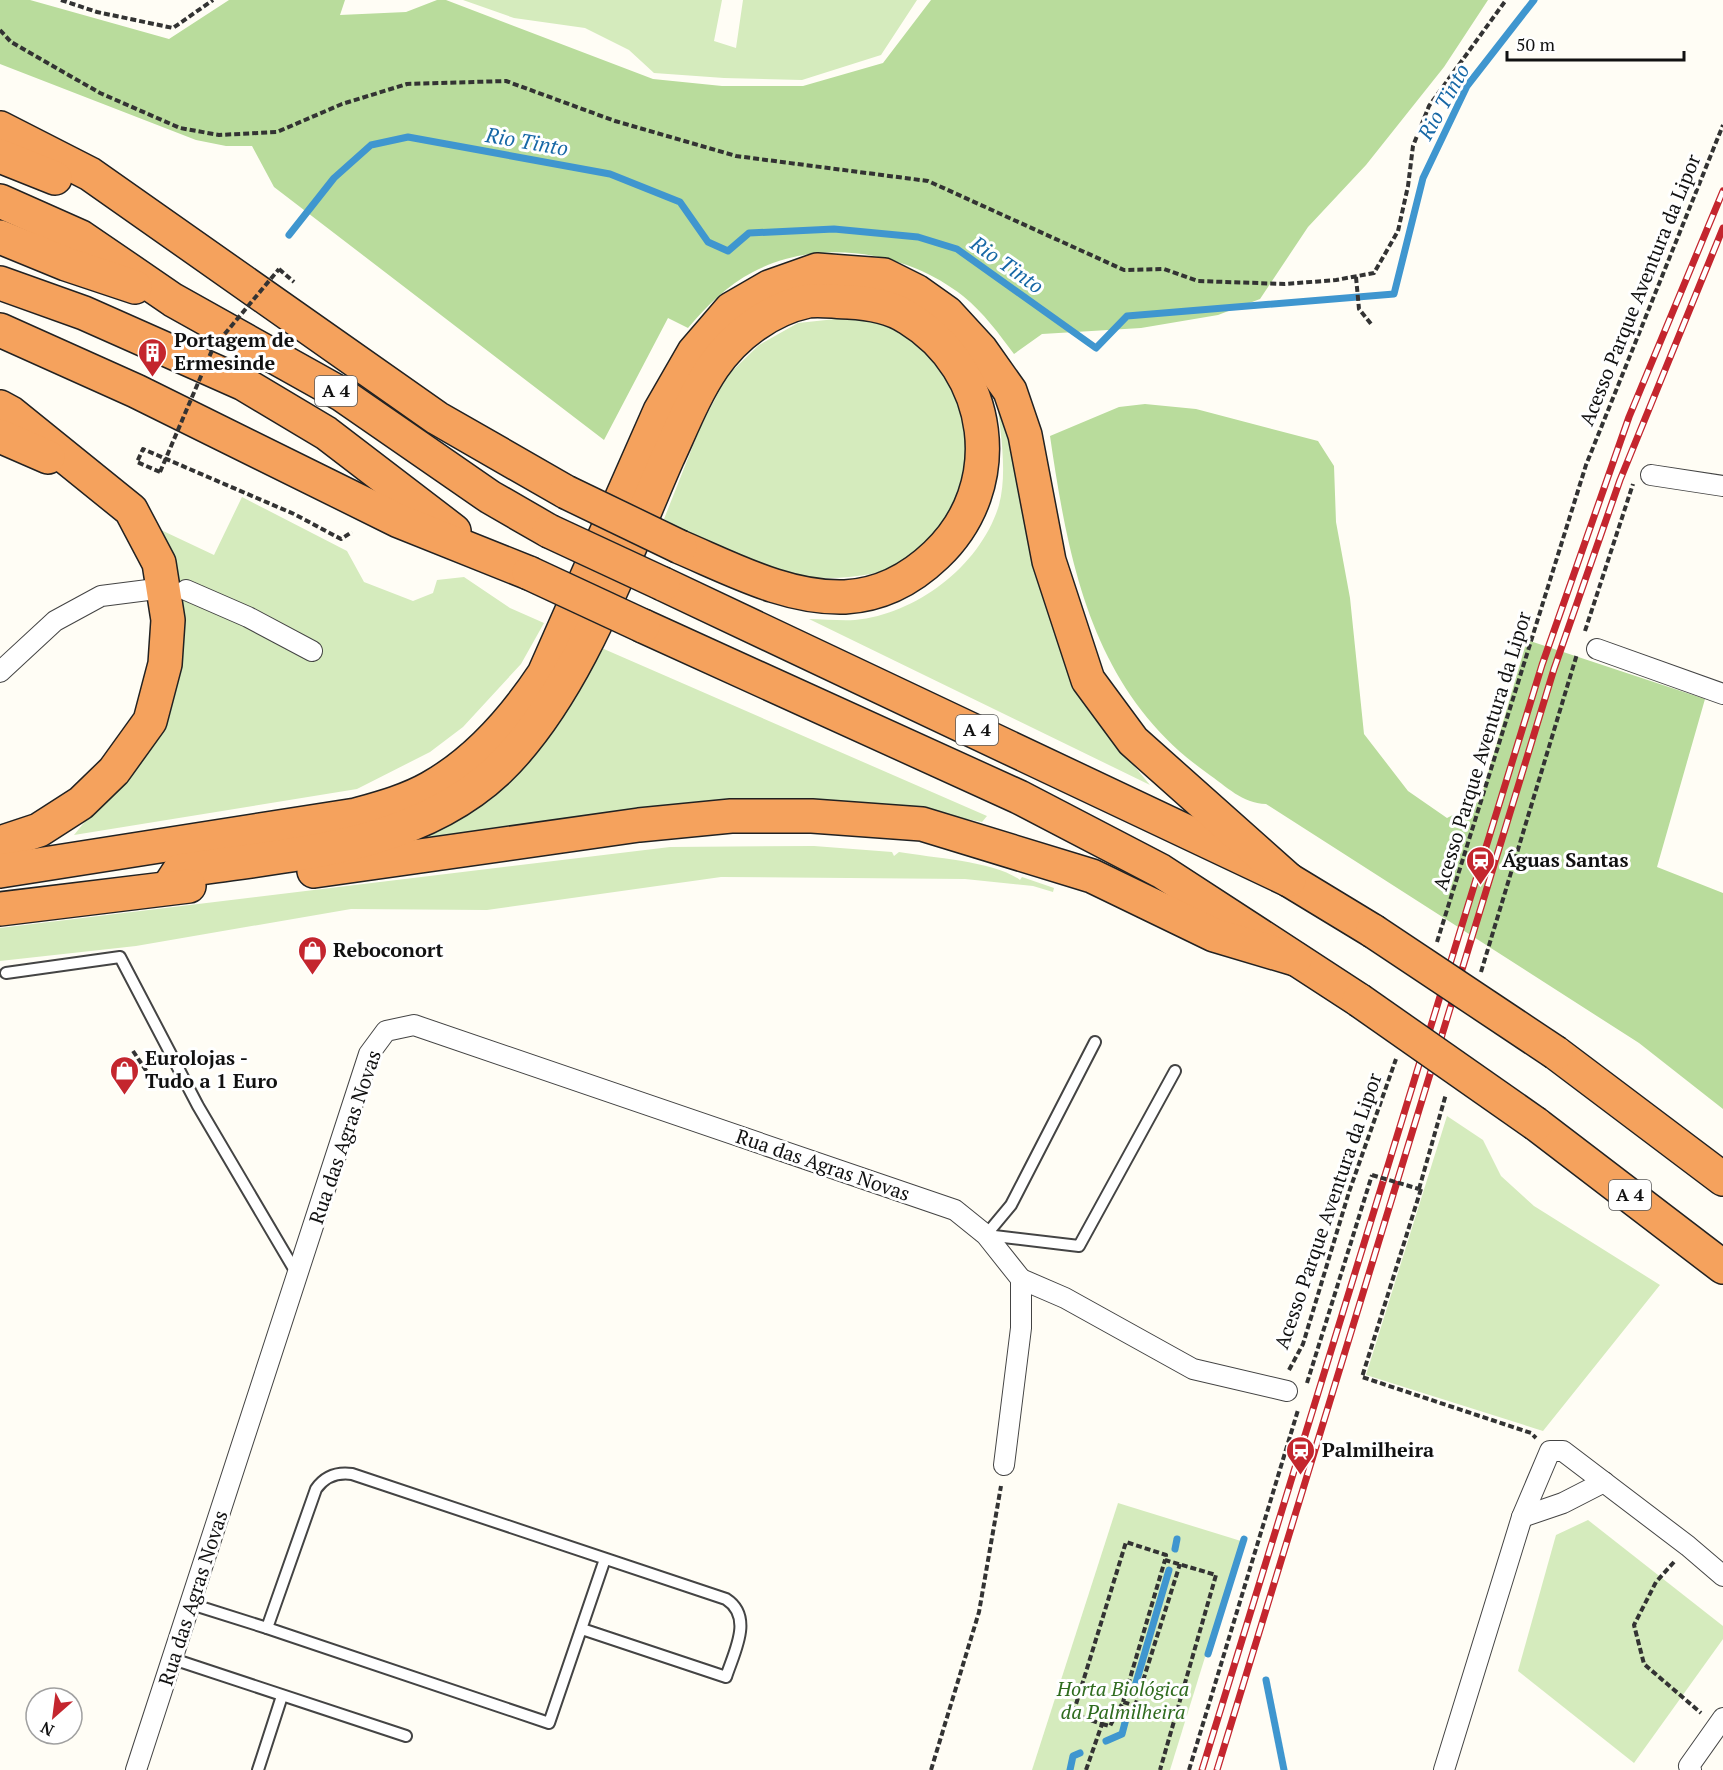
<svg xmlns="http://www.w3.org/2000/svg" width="1723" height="1770" viewBox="0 0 1723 1770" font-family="'PT Serif',serif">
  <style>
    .green { fill: #d5ebbd }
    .forest { fill: #b9dc9c }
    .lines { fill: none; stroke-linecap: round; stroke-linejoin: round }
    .stream { stroke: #3f96cf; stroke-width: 7 }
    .service-casing { stroke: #444; stroke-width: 14 }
    .minor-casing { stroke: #444; stroke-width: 22 }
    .motorway-casing { stroke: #222; stroke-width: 36 }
    .path { stroke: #333; stroke-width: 4; stroke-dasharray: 6 3; stroke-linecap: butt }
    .service { stroke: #fff; stroke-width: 10 }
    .minor { stroke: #fff; stroke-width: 20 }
    .motorway { stroke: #f5a25d; stroke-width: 33 }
    .rail-casing { stroke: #c4262e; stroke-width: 7 }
    .rail { stroke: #fff; stroke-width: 4.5; stroke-dasharray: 14; stroke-linecap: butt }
    .motorway-bridge-casing { stroke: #222; stroke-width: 36; stroke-linecap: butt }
    .path-bridge { stroke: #333; stroke-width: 4; stroke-dasharray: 6 3; stroke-linecap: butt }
    .motorway-bridge { stroke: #f5a25d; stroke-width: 33 }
    .labels { text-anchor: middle; stroke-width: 6; stroke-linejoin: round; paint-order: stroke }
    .shield { fill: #fff; stroke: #585858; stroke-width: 1.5 }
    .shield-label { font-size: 18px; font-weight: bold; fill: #111 }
    .street-label { font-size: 20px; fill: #111; stroke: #fff }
    .poi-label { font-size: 20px; font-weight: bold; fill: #111; stroke: #fff; text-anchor: start }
    .park-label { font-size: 20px; font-style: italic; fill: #2f6b1f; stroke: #fff }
    .water-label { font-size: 21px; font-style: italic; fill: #1768a6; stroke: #fff }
  </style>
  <rect width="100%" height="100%" fill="#fffdf5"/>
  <!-- green -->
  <g class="green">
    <path d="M463,0H722L714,41L736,48L743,0H917L881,55L802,80L724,78L654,73L629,50L585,28L514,18Z"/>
    <path d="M845,318C857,319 874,318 885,323C910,333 927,353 942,374C979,428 977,491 931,540C924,547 917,558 908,562C852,587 782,581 727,556C705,546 684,531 664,519L700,428L727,376L759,345L798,323Z"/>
    <path d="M996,394L1014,448L1075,678L1101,726L1150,785L809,619C824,619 840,621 855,620C917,614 981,565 999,505C1008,472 1000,428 996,394Z"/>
    <path d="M242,497L347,551L364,582L413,601L433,593L437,580L464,577L510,608L544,623L521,664L463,727L430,752L357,789L74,835L145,747L171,567L161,530L214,555Z"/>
    <path d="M597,646L987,816L982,822L903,807L416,840C432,833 450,826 465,817C530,778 568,714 597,646Z"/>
    <path d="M814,846L892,852L894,856L899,852C933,858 994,861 1020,880L1022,877L1054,888L1053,892L1033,886L965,879L721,877L487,910L351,909L136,946L0,961V928L670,847Z"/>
    <path d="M1447,1116L1483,1140L1501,1176L1534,1206L1660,1285L1543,1431L1366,1375Z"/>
    <path d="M1118,1503L1241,1541L1170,1770H1032Z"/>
    <path d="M1588,1520L1723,1626V1639L1634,1763L1518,1671L1556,1535Z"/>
  </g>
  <!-- forest -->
  <g class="forest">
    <path d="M0,0H30L169,39L229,0H345L340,15L406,12L437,0H446L653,79L722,86H803L883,63L931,0H1488L1444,67L1366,165L1308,227L1260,299L1218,315L1141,328L1042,334L1014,354C999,334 984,313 963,296C906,251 819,237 753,272C727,285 707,306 688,328L668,318L604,440L274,187L252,146H226L196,140L0,64Z"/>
    <path d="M1145,404L1196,409L1318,441L1334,466L1336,522L1350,598L1364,734L1408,791L1447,818L1480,801L1527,640L1705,699L1657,867L1723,893V1109L1639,1043L1266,804C1242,803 1227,787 1207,773C1093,692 1069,566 1050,436L1119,407Z"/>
  </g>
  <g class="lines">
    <!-- stream -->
    <g class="stream">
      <path d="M289,235L334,178L371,145L408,137L610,174L680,202L708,242L728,251L749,233L834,229L918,237L957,249L1096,348L1127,316L1394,294L1423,178L1467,86L1534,0"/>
      <path d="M1175,1549L1177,1539"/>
      <path d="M1208,1654L1244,1539"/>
      <path d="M1266,1680L1284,1770"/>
      <path d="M1133,1693L1169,1570"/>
      <path d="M1106,1741L1122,1734L1127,1715"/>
      <path d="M1070,1770L1073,1756L1080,1753"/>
    </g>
    <defs>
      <g id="service">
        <path d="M6,973L120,957L198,1106L297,1274"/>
        <path d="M986,1235L1079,1246L1175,1071"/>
        <path d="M986,1235L1011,1205L1095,1042"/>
        <path d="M191,1604L267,1628"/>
        <path d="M582,1629L726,1677C734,1652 754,1617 726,1599L352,1474C337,1472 325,1476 316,1489L267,1628L549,1723L605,1559"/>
        <path d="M173,1659L406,1736"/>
        <path d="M258,1770L282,1696"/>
      </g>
      <g id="minor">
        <path d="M1651,475L1723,486"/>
        <path d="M186,590L248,617L312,651"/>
        <path d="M1597,649L1723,694"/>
        <path d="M0,672L55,621L101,596L148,590"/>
        <path d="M1021,1279L1065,1298L1193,1369L1287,1391"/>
        <path d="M1522,1517L1563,1503L1604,1482"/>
        <path d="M136,1770L369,1054L386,1031L414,1025L955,1210L986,1235L1021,1279V1328L1004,1465"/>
        <path d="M1444,1770L1522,1517L1550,1451H1563L1688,1546L1723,1576"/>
        <path d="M1691,1770L1689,1766L1723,1718"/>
      </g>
      <g id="motorway">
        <path d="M0,128L90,174L437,418L566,492"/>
        <path d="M0,156L55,178"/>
        <path d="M0,201L81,237L173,300L341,394L490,497L549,531"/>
        <path d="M0,237L66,264L135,287"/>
        <path d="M0,283L84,313L244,384L326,433L454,531"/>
        <path d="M0,330L136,391L399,521L529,573"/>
        <path d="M0,407L11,413L131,510L159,563L168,620L165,664L150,721L114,771L81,803L39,830L0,843"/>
        <path d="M0,436L48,457"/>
        <path d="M663,584L1289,880L1373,931"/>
        <path d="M643,626L1019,797L1161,871L1359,1000"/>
        <path d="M0,871L356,815C381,808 407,801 430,788C478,761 514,719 544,674L660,411L694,352L731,309L769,287L817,270L884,275L916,291L947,313L981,350L1010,391L1025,435L1049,561L1088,680L1133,741L1289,880"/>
        <path d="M314,871L639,825L731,816H812L922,824L1092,876L1214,935L1295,959"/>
        <path d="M168,888L179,871C288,854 413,850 498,770C577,694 623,559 667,459C681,429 694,395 713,367C735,335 770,309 808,301C821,299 835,302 848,302C869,303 890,306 908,318C993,370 1009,486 936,555C911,579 881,595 845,597C787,599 732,569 680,547"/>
        <path d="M0,909L189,886"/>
        <path d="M1556,1053L1723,1179"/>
        <path d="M1536,1124L1723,1267"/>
      </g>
    </defs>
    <!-- service casing -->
    <use href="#service" class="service-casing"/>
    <!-- minor casing -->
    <use href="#minor" class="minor-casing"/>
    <!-- motorway casing -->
    <use href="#motorway" class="motorway-casing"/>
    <!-- path -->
    <g class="path">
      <path d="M61,0L97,12L173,28L213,0"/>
      <path d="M0,30L11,42L100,93L180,128L219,135L277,132L342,104L407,84L506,81L615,121L736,156L928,181L1124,270L1164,269L1198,281L1285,284L1336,280L1374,273L1398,231L1408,186L1413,146L1429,106L1506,0"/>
      <path d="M279,269L294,282"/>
      <path d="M1356,277L1359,309L1372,325"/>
      <path d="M160,472L137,462L143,449L294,514L341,539L352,532"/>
      <path d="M1585,631L1633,484"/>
      <path d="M1437,942L1586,465L1723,125"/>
      <path d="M1481,972L1577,654"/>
      <path d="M133,1051L151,1078"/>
      <path d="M1419,1189L1446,1094"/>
      <path d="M1421,1189L1362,1377L1531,1433L1536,1438"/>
      <path d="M1289,1370L1303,1344L1349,1192L1396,1059"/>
      <path d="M1307,1383L1372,1175"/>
      <path d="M1674,1562L1656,1582L1634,1625L1644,1664L1701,1713"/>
      <path d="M1123,1702L1165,1560"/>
      <path d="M1135,1706L1180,1564"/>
      <path d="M1102,1724L1110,1726L1123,1702L1173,1718"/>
      <path d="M931,1770L979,1612L1001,1486"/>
      <path d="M1086,1770L1102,1724L1073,1714L1126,1542L1166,1555L1165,1560L1216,1575L1160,1770"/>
      <path d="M1189,1770L1298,1410"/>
    </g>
    <!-- service -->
    <use href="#service" class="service"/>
    <!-- minor -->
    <use href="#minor" class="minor"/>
    <!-- motorway -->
    <use href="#motorway" class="motorway"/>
    <defs>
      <g id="rail">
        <path d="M1202,1770L1542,665L1629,417L1723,191"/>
        <path d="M1217,1770L1554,669L1620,480L1723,228"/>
      </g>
    </defs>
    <!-- rail casing -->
    <use href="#rail" class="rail-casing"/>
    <!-- rail -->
    <use href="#rail" class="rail"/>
    <defs>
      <g id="motorway-bridge">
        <path d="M566,492L680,547"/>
        <path d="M549,531L663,584"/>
        <path d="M529,573L643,626"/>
        <path d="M1373,931L1556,1053"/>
        <path d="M1359,1000L1536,1124"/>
      </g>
    </defs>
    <!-- motorway-bridge casing -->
    <use href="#motorway-bridge" class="motorway-bridge-casing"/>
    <!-- path-bridge -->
    <g class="path-bridge">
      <path d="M160,472L213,348L279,269"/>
      <path d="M1372,1175L1419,1189"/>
    </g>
    <!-- motorway-bridge -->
    <use href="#motorway-bridge" class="motorway-bridge"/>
  </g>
  <!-- icons -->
  <defs>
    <symbol id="building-pin" viewBox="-11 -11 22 30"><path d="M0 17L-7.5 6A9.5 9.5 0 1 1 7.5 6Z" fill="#c4262e" stroke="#fff"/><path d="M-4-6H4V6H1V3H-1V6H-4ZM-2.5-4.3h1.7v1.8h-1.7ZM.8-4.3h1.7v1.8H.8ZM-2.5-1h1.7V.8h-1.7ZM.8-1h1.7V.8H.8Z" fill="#fff"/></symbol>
    <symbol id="station-pin" viewBox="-11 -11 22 30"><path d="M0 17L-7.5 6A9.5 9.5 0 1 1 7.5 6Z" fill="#c4262e" stroke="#fff"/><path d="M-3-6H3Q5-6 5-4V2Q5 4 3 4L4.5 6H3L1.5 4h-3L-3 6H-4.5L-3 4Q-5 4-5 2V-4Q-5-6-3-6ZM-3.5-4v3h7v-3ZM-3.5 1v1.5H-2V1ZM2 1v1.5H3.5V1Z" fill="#fff"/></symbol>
    <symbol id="shop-pin" viewBox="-11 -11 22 30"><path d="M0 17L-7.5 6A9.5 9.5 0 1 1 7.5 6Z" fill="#c4262e" stroke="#fff"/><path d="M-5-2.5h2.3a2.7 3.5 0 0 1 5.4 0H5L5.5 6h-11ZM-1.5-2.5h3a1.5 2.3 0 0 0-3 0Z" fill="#fff"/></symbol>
  </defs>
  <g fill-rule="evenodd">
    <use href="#building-pin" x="136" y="336" width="33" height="45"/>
    <use href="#station-pin" x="1464" y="844" width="33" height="45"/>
    <use href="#shop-pin" x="296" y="934" width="33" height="45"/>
    <use href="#shop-pin" x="108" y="1054" width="33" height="45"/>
    <use href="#station-pin" x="1284" y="1434" width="33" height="45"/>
  </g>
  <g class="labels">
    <!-- shield labels -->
    <g class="shield">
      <rect x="315" y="376" width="42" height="30" rx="4.5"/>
      <rect x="956" y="715" width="42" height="30" rx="4.5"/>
      <rect x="1609" y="1180" width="42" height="30" rx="4.5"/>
    </g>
    <g class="shield-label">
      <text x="336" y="397">A 4</text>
      <text x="977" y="736">A 4</text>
      <text x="1630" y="1201">A 4</text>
    </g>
    <!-- street labels -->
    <g class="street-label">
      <text transform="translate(1640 290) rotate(-68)" y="7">Acesso Parque Aventura da Lipor</text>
      <text transform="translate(1482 751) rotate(-73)" y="7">Acesso Parque Aventura da Lipor</text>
      <text transform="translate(345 1137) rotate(-71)" y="7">Rua das Agras Novas</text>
      <text transform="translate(823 1165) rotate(19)" y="7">Rua das Agras Novas</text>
      <text transform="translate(1328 1211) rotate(-71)" y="7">Acesso Parque Aventura da Lipor</text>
      <text transform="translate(193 1598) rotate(-72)" y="7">Rua das Agras Novas</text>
    </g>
    <!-- poi labels -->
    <g class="poi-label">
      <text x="174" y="347">Portagem de<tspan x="174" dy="23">Ermesinde</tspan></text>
      <text x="1502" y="867">Águas Santas</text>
      <text x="333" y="957">Reboconort</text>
      <text x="145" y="1065">Eurolojas -<tspan x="145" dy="23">Tudo a 1 Euro</tspan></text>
      <text x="1322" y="1457">Palmilheira</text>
    </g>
    <!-- park labels -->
    <g class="park-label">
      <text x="1123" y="1696">Horta Biológica<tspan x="1123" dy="23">da Palmilheira</tspan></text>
    </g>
    <!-- water labels -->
    <g class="water-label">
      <text transform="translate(1444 102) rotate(-61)" y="7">Rio Tinto</text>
      <text transform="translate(527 142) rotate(10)" y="7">Rio Tinto</text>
      <text transform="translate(1007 265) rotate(35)" y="7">Rio Tinto</text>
    </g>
  </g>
  <!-- north arrow -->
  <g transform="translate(54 1716) rotate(208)"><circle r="28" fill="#ffffff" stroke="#a0a0a0" stroke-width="1.5"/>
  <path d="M0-4.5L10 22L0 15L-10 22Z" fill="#c4262e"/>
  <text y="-9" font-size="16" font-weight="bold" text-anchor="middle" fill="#111111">N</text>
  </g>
  <!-- scale -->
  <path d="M1507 51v9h177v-9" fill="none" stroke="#111111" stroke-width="3"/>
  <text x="1516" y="51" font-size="18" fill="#111111" stroke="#ffffff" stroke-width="4.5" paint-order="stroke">50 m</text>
</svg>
